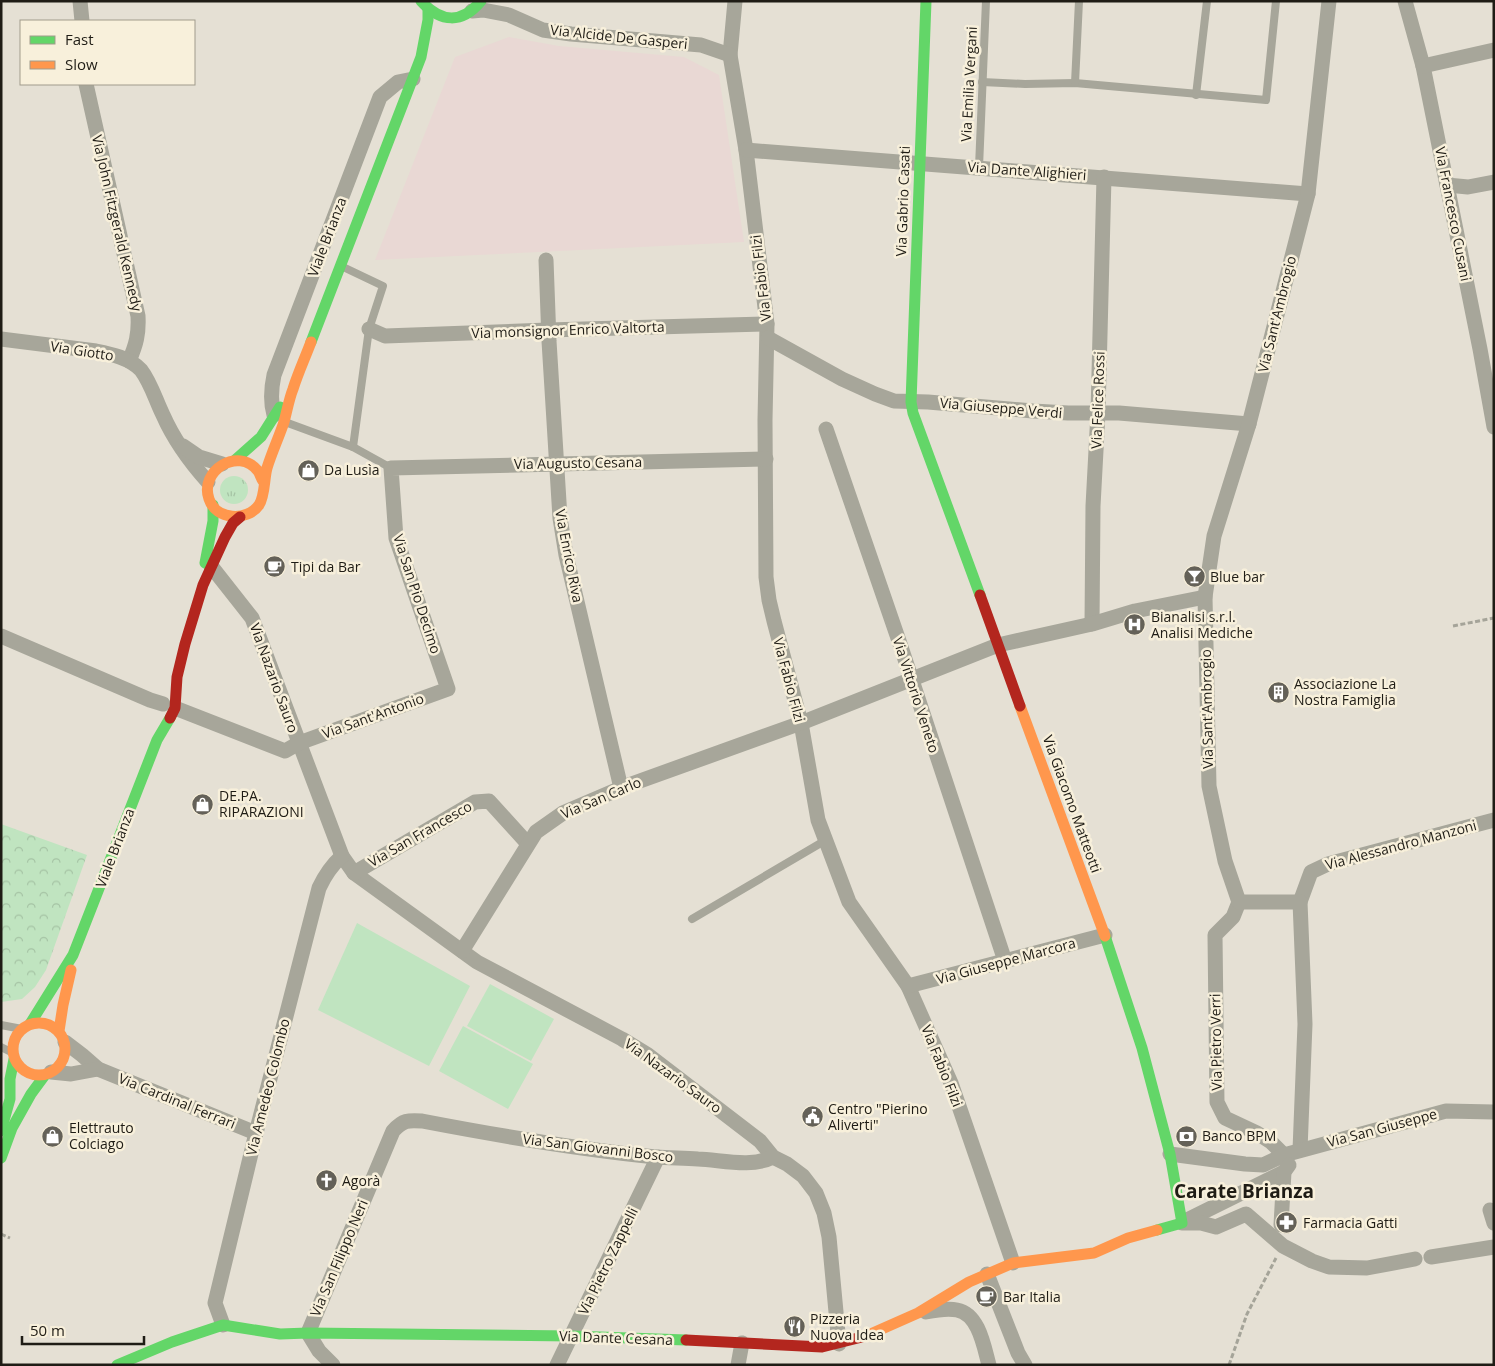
<svg xmlns="http://www.w3.org/2000/svg" width="1495" height="1366" viewBox="0 0 1495 1366" font-family="'Open Sans',sans-serif">
  <style>
    .education { fill: #e9d8d4 }
    .grass { fill: url(#grass-tufts) }
    .park { fill: url(#park-crowns) }
    .pitch { fill: #c0e4c0 }
    .lines { fill: none; stroke-linecap: round; stroke-linejoin: round }
    .path { stroke: #a5a499; stroke-width: 3; stroke-dasharray: 5 2.5; stroke-linecap: butt }
    .lane { stroke: #a7a69a; stroke-width: 8 }
    .street { stroke: #a7a69a; stroke-width: 15 }
    .fast { stroke: #63d668; stroke-width: 11 }
    .slow { stroke: #ff974d; stroke-width: 11 }
    .jam { stroke: #b3261e; stroke-width: 11 }
    .labels { text-anchor: middle; stroke-width: 5; stroke-linejoin: round; paint-order: stroke }
    .street-label { font-size: 14px; fill: #1f1c15; stroke: #f8f0db }
    .poi-label { font-size: 14px; fill: #1f1c15; stroke: #f8f0db; text-anchor: start }
    .district-label { font-size: 19px; font-weight: bold; fill: #1f1c15; stroke: #f8f0db }
  </style>
  <defs>
    <pattern id="grass-tufts" width="24" height="20" patternUnits="userSpaceOnUse" patternTransform="scale(1.25)"><rect width="24" height="20" fill="#c0e4c0"/><path d="M3 7l-1-3M5 7V3M7 7l1-3M15 17l-1-3M17 17v-4M19 17l1-3" fill="none" stroke="#a5c3a4"/></pattern>
    <pattern id="park-crowns" width="20" height="18" patternUnits="userSpaceOnUse" patternTransform="scale(1.25)"><rect width="20" height="18" fill="#c0e4c0"/><path d="M2 6a3 3 0 1 1 6 0M12 15a3 3 0 1 1 6 0" fill="none" stroke="#a5c3a4"/></pattern>
  </defs>
  <rect width="100%" height="100%" fill="#e5e0d4"/>
  <!-- education -->
  <path class="education" d="M509,37L559,46L684,57L719,75L744,242L375,260L455,57Z"/>
  <!-- grass -->
  <circle class="grass" cx="234" cy="490" r="14"/>
  <!-- park -->
  <path class="park" d="M1,824L87,855L46,970L35,987L22,999L1,1002Z"/>
  <!-- pitch -->
  <g class="pitch">
    <path d="M357,923L470,986L429,1066L318,1010Z"/>
    <path d="M490,984L554,1019L531,1061L467,1026Z"/>
    <path d="M463,1026L533,1064L508,1109L439,1071Z"/>
  </g>
  <g class="lines">
    <!-- path -->
    <g class="path">
      <path d="M1453,626L1494,618"/>
      <path d="M1,1234L10,1238"/>
      <path d="M1229,1365L1247,1314L1276,1258"/>
    </g>
    <!-- lane -->
    <g class="lane">
      <path d="M982,82L1025,84L1075,83L1266,100L1276,1"/>
      <path d="M1075,83L1079,1"/>
      <path d="M1196,95L1207,1"/>
      <path d="M979,167L986,1"/>
      <path d="M341,266L383,286L369,329L353,447"/>
      <path d="M285,422L353,447L391,468"/>
      <path d="M692,919L826,840"/>
      <path d="M1,1025L22,1029"/>
      <path d="M1,1047L13,1053"/>
    </g>
    <!-- street -->
    <g class="street">
      <path d="M80,1L82,21"/>
      <path d="M735,1L730,55L746,150L767,324L765,420L766,577L769,600L774,621L801,723L818,820L849,902L908,986L951,1083L1013,1263"/>
      <path d="M1405,1L1423,66L1480,349L1494,427"/>
      <path d="M472,11L483,10L509,15L543,30L571,34L701,45L730,55"/>
      <path d="M1423,66L1494,50"/>
      <path d="M86,84L138,316C139,334 136,345 129,361"/>
      <path d="M746,150L1308,194"/>
      <path d="M1447,185L1468,187L1494,182"/>
      <path d="M546,260L549,341L560,518L566,555L621,788"/>
      <path d="M369,329L385,336L548,330L767,324"/>
      <path d="M768,338L842,379L875,394L894,401L928,402L1033,411L1068,413H1119L1249,424"/>
      <path d="M1,339L96,351C111,354 130,358 141,370C151,383 156,401 163,415C174,440 190,462 208,482"/>
      <path d="M274,415C270,401 271,389 274,375L380,97L398,82L413,79"/>
      <path d="M826,429L899,641L1005,961"/>
      <path d="M183,446L199,457L222,464"/>
      <path d="M211,566L252,618L342,856L354,873L477,962L622,1039L648,1055L760,1141L773,1157L787,1164L803,1176L816,1193L824,1213L829,1237L839,1344"/>
      <path d="M1092,624L1093,506L1098,413L1104,177"/>
      <path d="M1,636L150,700L163,704"/>
      <path d="M175,708L285,751L299,743L448,689L396,538L391,468L766,459"/>
      <path d="M354,873L475,802L489,801L528,844"/>
      <path d="M1239,902L1233,917L1215,935L1217,1102L1225,1118L1257,1133L1271,1142L1284,1155"/>
      <path d="M1300,902L1311,872L1328,864L1494,820"/>
      <path d="M462,951L536,832L563,813L626,786L801,723L998,645L1092,624L1135,611L1205,597"/>
      <path d="M908,986L1105,935"/>
      <path d="M65,1042L82,1055L98,1069L256,1133"/>
      <path d="M51,1072L71,1074L98,1069"/>
      <path d="M1300,1150L1305,1024L1300,902H1239L1225,861L1209,786L1205,597L1214,536L1249,424L1308,194L1329,1"/>
      <path d="M1170,1154L1245,1164L1263,1165L1284,1155L1446,1111L1494,1112"/>
      <path d="M1490,1210L1494,1223"/>
      <path d="M1185,1221L1284,1172"/>
      <path d="M1182,1223H1201L1216,1227L1246,1214L1283,1246L1312,1261L1329,1267L1367,1268L1415,1259"/>
      <path d="M1281,1225L1284,1172L1289,1165"/>
      <path d="M1431,1257L1494,1247"/>
      <path d="M987,1274L1018,1353L1025,1365"/>
      <path d="M926,1312C936,1310 947,1308 957,1310C979,1314 984,1347 989,1365"/>
      <path d="M223,1325L215,1303L256,1133L319,888C325,875 332,865 342,856"/>
      <path d="M333,1365L319,1351L308,1333L393,1131C403,1120 408,1120 422,1121C500,1136 577,1149 656,1157C670,1158 684,1158 698,1159C722,1160 751,1168 773,1157"/>
      <path d="M557,1365L658,1157"/>
      <path d="M738,1365L742,1343"/>
    </g>
    <!-- fast -->
    <g class="fast">
      <path d="M421,1C441,23 462,24 481,1"/>
      <path d="M926,1L911,402L913,413L980,595"/>
      <path d="M311,342L421,57L428,20V10"/>
      <path d="M235,460L261,437L280,407"/>
      <path d="M205,563L213,521V505"/>
      <path d="M1105,936L1142,1048L1170,1154L1182,1223L1157,1230"/>
      <path d="M30,1024L73,955L157,740L170,718"/>
      <path d="M1,1131L10,1099V1079L14,1059"/>
      <path d="M1,1158L12,1128L31,1094L45,1075"/>
      <path d="M117,1365L172,1342L223,1325L280,1334L308,1333L572,1336L686,1340"/>
    </g>
    <!-- slow -->
    <g class="slow">
      <path d="M263,481C261,478 260,474 258,471C238,446 199,471 209,499C216,520 247,522 259,505C265,496 264,479 267,468C272,452 279,437 284,422C287,411 289,399 293,389C298,373 305,358 311,342"/>
      <path d="M1020,706L1105,936"/>
      <circle cx="39" cy="1049" r="26"/>
      <path d="M59,1031L63,1005L71,970"/>
      <path d="M866,1336L918,1313L969,1282L1013,1263L1094,1253L1128,1238L1157,1230"/>
    </g>
    <!-- jam -->
    <g class="jam">
      <path d="M980,595L1020,706"/>
      <path d="M170,718L175,708L177,677L185,644L203,585L225,537L233,523L240,517"/>
      <path d="M686,1340L822,1347L866,1336"/>
    </g>
  </g>
  <!-- icons -->
  <defs>
    <symbol id="shop-disc" viewBox="-11 -11 22 22"><circle r="9.5" fill="#646158" stroke="#f8f0db"/><path d="M-5-2.5h2.3a2.7 3.5 0 0 1 5.4 0H5L5.5 6h-11ZM-1.5-2.5h3a1.5 2.3 0 0 0-3 0Z" fill="#fff"/></symbol>
    <symbol id="cafe-disc" viewBox="-11 -11 22 22"><circle r="9.5" fill="#646158" stroke="#f8f0db"/><path d="M-5.5-4.5H6V0H3Q3 3.5 0 3.5H-2.5Q-5.5 3.5-5.5 0ZM3-3.2v2h1.7v-2ZM-6 4.5H4V6H-6Z" fill="#fff"/></symbol>
    <symbol id="bar-disc" viewBox="-11 -11 22 22"><circle r="9.5" fill="#646158" stroke="#f8f0db"/><path d="M-6-5H6L.8 .8V4.5H3.5V6h-7V4.5H-.8V.8Z" fill="#fff"/></symbol>
    <symbol id="hospital-disc" viewBox="-11 -11 22 22"><circle r="9.5" fill="#646158" stroke="#f8f0db"/><path d="M-5-5h3v3.5h4V-5h3V5h-3V1.5h-4V5h-3Z" fill="#fff"/></symbol>
    <symbol id="building-disc" viewBox="-11 -11 22 22"><circle r="9.5" fill="#646158" stroke="#f8f0db"/><path d="M-4-6H4V6H1V3H-1V6H-4ZM-2.5-4.3h1.7v1.8h-1.7ZM.8-4.3h1.7v1.8H.8ZM-2.5-1h1.7V.8h-1.7ZM.8-1h1.7V.8H.8Z" fill="#fff"/></symbol>
    <symbol id="civic-disc" viewBox="-11 -11 22 22"><circle r="9.5" fill="#646158" stroke="#f8f0db"/><path d="M-.6-6.5H3V-4.5H.6V-3L4-1V1h2V6H-6V1h2V-1L-.6-3ZM-1.2 2.5V6h2.4V2.5Z" fill="#fff"/></symbol>
    <symbol id="bank-disc" viewBox="-11 -11 22 22"><circle r="9.5" fill="#646158" stroke="#f8f0db"/><path d="M-6-4H6V4H-6ZM0-2.3a2.3 2.3 0 1 0 0 4.6a2.3 2.3 0 1 0 0-4.6Z" fill="#fff"/></symbol>
    <symbol id="church-disc" viewBox="-11 -11 22 22"><circle r="9.5" fill="#646158" stroke="#f8f0db"/><path d="M-1.2-6h2.4v3.5h3.3v2.4h-3.3V6h-2.4V-.1h-3.3v-2.4h3.3Z" fill="#fff"/></symbol>
    <symbol id="pharmacy-disc" viewBox="-11 -11 22 22"><circle r="9.5" fill="#646158" stroke="#f8f0db"/><path d="M-2-6h4v4h4v4h-4v4h-4v-4h-4v-4h4Z" fill="#fff"/></symbol>
    <symbol id="restaurant-disc" viewBox="-11 -11 22 22"><circle r="9.5" fill="#646158" stroke="#f8f0db"/><path d="M-5-6h1v4h1v-4h1v4h1v-4h1v5L-1.5 .5V6h-2V.5L-5-1ZM5-6V6H3V1.5H1.5Q1.5-4 5-6Z" fill="#fff"/></symbol>
  </defs>
  <g fill-rule="evenodd">
    <use href="#shop-disc" x="296" y="458" width="25" height="25"/>
    <use href="#cafe-disc" x="262" y="554" width="25" height="25"/>
    <use href="#bar-disc" x="1182" y="564" width="25" height="25"/>
    <use href="#hospital-disc" x="1122" y="612" width="25" height="25"/>
    <use href="#building-disc" x="1266" y="680" width="25" height="25"/>
    <use href="#shop-disc" x="190" y="792" width="25" height="25"/>
    <use href="#civic-disc" x="800" y="1104" width="25" height="25"/>
    <use href="#shop-disc" x="40" y="1124" width="25" height="25"/>
    <use href="#bank-disc" x="1174" y="1124" width="25" height="25"/>
    <use href="#church-disc" x="314" y="1168" width="25" height="25"/>
    <use href="#pharmacy-disc" x="1274" y="1210" width="25" height="25"/>
    <use href="#cafe-disc" x="974" y="1284" width="25" height="25"/>
    <use href="#restaurant-disc" x="782" y="1314" width="25" height="25"/>
  </g>
  <g class="labels">
    <!-- street labels -->
    <g class="street-label">
      <text transform="translate(619 37) rotate(6)" y="5">Via Alcide De Gasperi</text>
      <text transform="translate(969 84) rotate(-87)" y="5">Via Emilia Vergani</text>
      <text transform="translate(1027 171) rotate(4)" y="5">Via Dante Alighieri</text>
      <text transform="translate(903 201) rotate(-88)" y="5">Via Gabrio Casati</text>
      <text transform="translate(1453 214) rotate(79)" y="5">Via Francesco Cusani</text>
      <text transform="translate(117 223) rotate(77)" y="5">Via John Fitzgerald Kennedy</text>
      <text transform="translate(327 237) rotate(-69)" y="5">Viale Brianza</text>
      <text transform="translate(761 278) rotate(-97)" y="5">Via Fabio Filzi</text>
      <text transform="translate(1277 314) rotate(-76)" y="5">Via Sant'Ambrogio</text>
      <text transform="translate(568 330) rotate(-2)" y="5">Via monsignor Enrico Valtorta</text>
      <text transform="translate(82 351) rotate(9)" y="5">Via Giotto</text>
      <text transform="translate(1098 400) rotate(-88)" y="5">Via Felice Rossi</text>
      <text transform="translate(1001 408) rotate(5)" y="5">Via Giuseppe Verdi</text>
      <text transform="translate(578 463) rotate(-1)" y="5">Via Augusto Cesana</text>
      <text transform="translate(569 556) rotate(79)" y="5">Via Enrico Riva</text>
      <text transform="translate(417 594) rotate(72)" y="5">Via San Pio Decimo</text>
      <text transform="translate(274 678) rotate(70)" y="5">Via Nazario Sauro</text>
      <text transform="translate(789 680) rotate(75)" y="5">Via Fabio Filzi</text>
      <text transform="translate(916 695) rotate(72)" y="5">Via Vittorio Veneto</text>
      <text transform="translate(1207 709) rotate(-91)" y="5">Via Sant'Ambrogio</text>
      <text transform="translate(373 716) rotate(-20)" y="5">Via Sant'Antonio</text>
      <text transform="translate(601 798) rotate(-23)" y="5">Via San Carlo</text>
      <text transform="translate(1072 804) rotate(70)" y="5">Via Giacomo Matteotti</text>
      <text transform="translate(420 834) rotate(-30)" y="5">Via San Francesco</text>
      <text transform="translate(1401 845) rotate(-15)" y="5">Via Alessandro Manzoni</text>
      <text transform="translate(115 848) rotate(-69)" y="5">Viale Brianza</text>
      <text transform="translate(1006 961) rotate(-15)" y="5">Via Giuseppe Marcora</text>
      <text transform="translate(1216 1042) rotate(-91)" y="5">Via Pietro Verri</text>
      <text transform="translate(942 1066) rotate(68)" y="5">Via Fabio Filzi</text>
      <text transform="translate(673 1076) rotate(36)" y="5">Via Nazario Sauro</text>
      <text transform="translate(268 1087) rotate(-76)" y="5">Via Amedeo Colombo</text>
      <text transform="translate(177 1101) rotate(22)" y="5">Via Cardinal Ferrari</text>
      <text transform="translate(1382 1128) rotate(-15)" y="5">Via San Giuseppe</text>
      <text transform="translate(598 1148) rotate(7)" y="5">Via San Giovanni Bosco</text>
      <text transform="translate(339 1258) rotate(-67)" y="5">Via San Filippo Neri</text>
      <text transform="translate(608 1261) rotate(-64)" y="5">Via Pietro Zappelli</text>
      <text transform="translate(616 1338) rotate(2)" y="5">Via Dante Cesana</text>
    </g>
    <!-- poi labels -->
    <g class="poi-label">
      <text x="324" y="475">Da Lusìa</text>
      <text x="291" y="572">Tipi da Bar</text>
      <text x="1210" y="582">Blue bar</text>
      <text x="1151" y="622">Bianalisi s.r.l.<tspan x="1151" dy="16">Analisi Mediche</tspan></text>
      <text x="1294" y="689">Associazione La<tspan x="1294" dy="16">Nostra Famiglia</tspan></text>
      <text x="219" y="801">DE.PA.<tspan x="219" dy="16">RIPARAZIONI</tspan></text>
      <text x="828" y="1114">Centro "Pierino<tspan x="828" dy="16">Aliverti"</tspan></text>
      <text x="69" y="1133">Elettrauto<tspan x="69" dy="16">Colciago</tspan></text>
      <text x="1202" y="1141">Banco BPM</text>
      <text x="342" y="1186">Agorà</text>
      <text x="1303" y="1228">Farmacia Gatti</text>
      <text x="1003" y="1302">Bar Italia</text>
      <text x="810" y="1324">Pizzeria<tspan x="810" dy="16">Nuova Idea</tspan></text>
    </g>
    <!-- district labels -->
    <g class="district-label">
      <text x="1244" y="1198">Carate Brianza</text>
    </g>
  </g>
  <!-- border -->
  <rect width="1495" height="1366" fill="none" stroke="#1f1c15" stroke-width="5"/>
  <!-- legend -->
  <rect x="20" y="20" width="175" height="65" fill="#f8f0db" stroke="#a19b8c"/>
  <rect x="30" y="36" width="25" height="8" fill="#63d668" stroke="#a19b8c"/>
  <text x="65" y="45" font-size="15" fill="#1f1c15">Fast</text>
  <rect x="30" y="61" width="25" height="8" fill="#ff974d" stroke="#a19b8c"/>
  <text x="65" y="70" font-size="15" fill="#1f1c15">Slow</text>
  <!-- scale -->
  <path d="M22 1336v8h122v-8" fill="none" stroke="#1f1c15" stroke-width="2.5"/>
  <text x="30" y="1336" font-size="15" fill="#1f1c15" stroke="#f8f0db" stroke-width="4" paint-order="stroke">50 m</text>
</svg>
